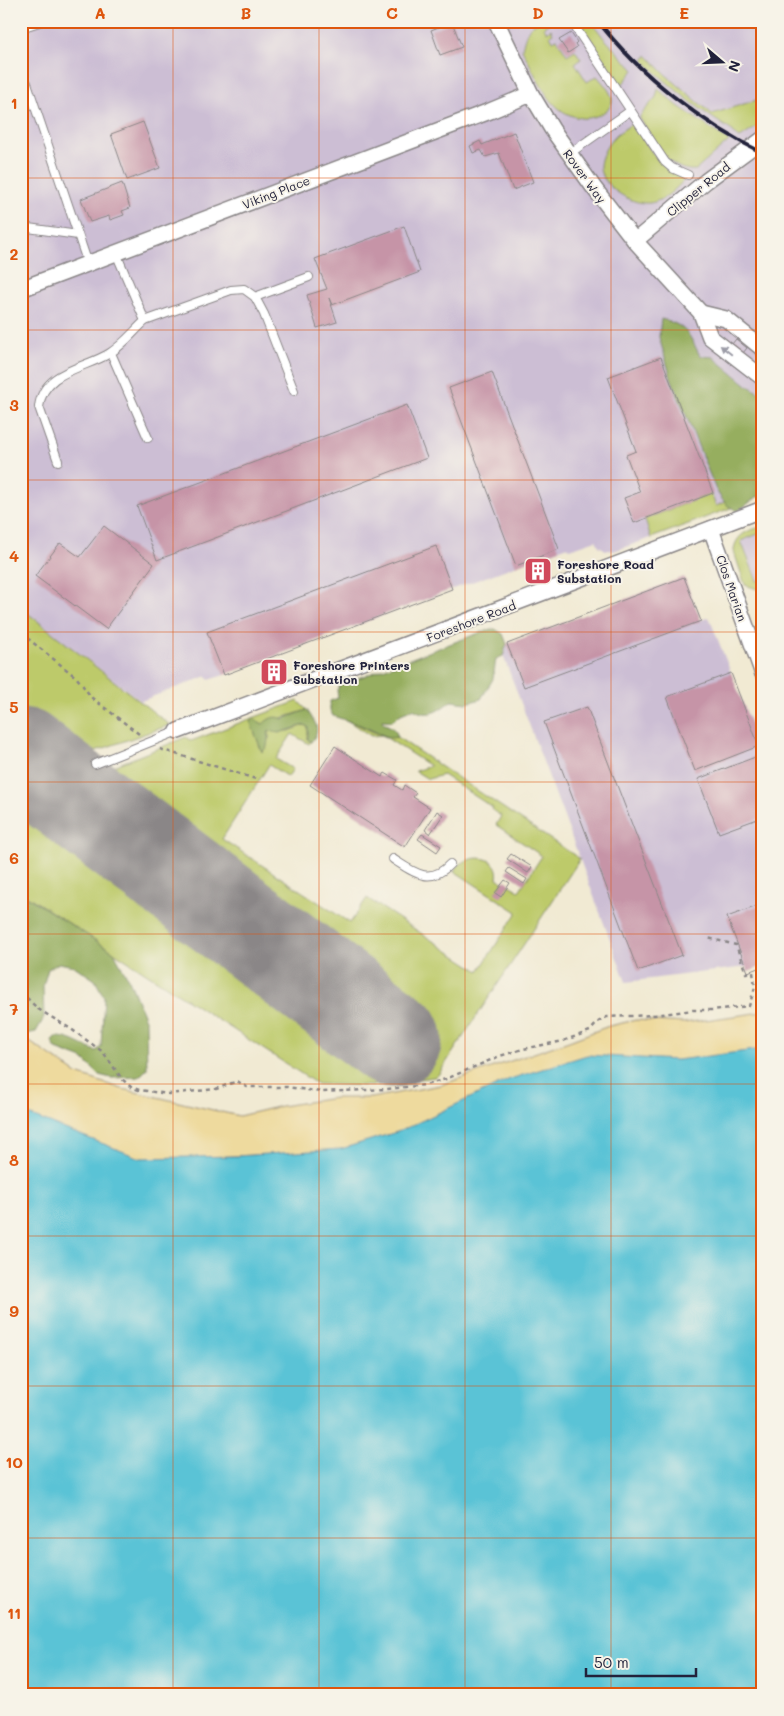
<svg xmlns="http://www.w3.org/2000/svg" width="784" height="1716" font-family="Mali,sans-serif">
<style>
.industrial{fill:#ccbed4}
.green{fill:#bdca6b;stroke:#707653}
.forest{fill:#96ae5f;stroke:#5c684d}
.sand{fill:#eeda9e;stroke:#887e6c}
.water{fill:#5ac3d6;stroke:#3e7288}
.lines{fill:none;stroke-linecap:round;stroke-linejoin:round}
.runway{stroke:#8a8687;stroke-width:99}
.building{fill:#c694a7}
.lane-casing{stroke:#8a8687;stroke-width:10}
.street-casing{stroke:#8a8687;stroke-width:18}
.path{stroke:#8a8687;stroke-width:2.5;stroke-dasharray:4 4;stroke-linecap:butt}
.lane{stroke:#fff;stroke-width:8}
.street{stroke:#fff;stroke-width:15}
.rail{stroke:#22223b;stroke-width:4}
.oneway{fill:#9c9ca7}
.grid{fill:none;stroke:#de560e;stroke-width:1;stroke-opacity:0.55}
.labels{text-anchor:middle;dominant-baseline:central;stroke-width:4;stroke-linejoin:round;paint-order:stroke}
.street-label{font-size:12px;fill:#22223b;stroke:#f7f3e8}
.poi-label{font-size:12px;font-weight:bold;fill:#22223b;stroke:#f7f3e8;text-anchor:start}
.neatline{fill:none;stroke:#de560e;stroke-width:2}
.grid-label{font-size:16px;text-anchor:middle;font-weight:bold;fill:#de560e}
</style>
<rect width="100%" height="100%" fill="#f7f3e8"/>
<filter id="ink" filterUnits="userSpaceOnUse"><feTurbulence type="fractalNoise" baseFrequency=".02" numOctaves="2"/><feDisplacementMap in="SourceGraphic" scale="10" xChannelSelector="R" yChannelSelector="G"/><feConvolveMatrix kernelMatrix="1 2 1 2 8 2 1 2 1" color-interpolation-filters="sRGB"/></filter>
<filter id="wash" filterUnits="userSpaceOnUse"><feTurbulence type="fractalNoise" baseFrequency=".0096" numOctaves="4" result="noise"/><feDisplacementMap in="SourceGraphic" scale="20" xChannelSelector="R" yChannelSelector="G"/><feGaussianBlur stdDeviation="1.12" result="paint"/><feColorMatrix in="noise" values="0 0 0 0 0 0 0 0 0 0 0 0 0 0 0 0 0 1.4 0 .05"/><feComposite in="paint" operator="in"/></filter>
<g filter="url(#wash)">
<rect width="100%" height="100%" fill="#f1ead3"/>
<!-- industrial -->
<g class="industrial">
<path d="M21,21H763V412L729,500L716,506L711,494L645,519L651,538L614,551L606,550L599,546L596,540L570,549L568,546L224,675L209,680L207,676L141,701L21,608Z"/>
<path d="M763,532V580L758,582L741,541Z"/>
<path d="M684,577L701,620L709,617L763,754V966L748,972L746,967L626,982L500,647Z"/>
</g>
<!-- green -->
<g class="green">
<path d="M540,21H552L544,27L547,32L551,29L553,33L550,35L553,41L557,39L567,55L575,50L581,59L575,63L587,82L597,76C602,82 611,91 612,99C613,110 596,118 587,118C578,119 568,115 561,110C544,98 532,68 522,49C525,36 527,26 540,21Z"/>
<path d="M578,21H591L603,37L634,70L620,87Z"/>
<path d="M647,55L665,74L712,114L763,98V123L740,138L733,134L734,132C701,111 671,88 644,61Z"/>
<path d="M658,89L678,106L729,141L696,170C667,173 654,139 640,119V116L656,97Z"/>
<path d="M633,123C650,149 656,164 685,179C676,189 664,201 650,203C638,204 627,199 617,192C612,189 605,181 602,175C595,163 608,142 617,134C622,130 628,127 633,123Z"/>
<path d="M711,494L716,506L725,502L731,508L651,538L645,519Z"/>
<path d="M763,527V532L741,541L757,581L763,580V588L757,589L745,585L734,552C734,536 748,529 763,527Z"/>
<path d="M21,608L170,725L90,753L109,768L186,737L191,741L298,701L307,710L263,724L254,720L269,739V731H289L305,725L308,727V740L311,742L309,744L292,734L276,759L293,769L288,777L269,765L222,839L350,923L367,898L479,971L517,912L454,871C467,851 502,855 497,878L503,882L496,893L509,885L519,891L542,856L496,825L501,816L492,810L493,808L443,775L428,779L415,771L430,766L382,735L371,736L345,719C360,725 383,739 397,737L580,859L438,1075L434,1077L372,1086L317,1084L21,892Z"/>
</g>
<!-- forest -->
<g class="forest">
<path d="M661,319C686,325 689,334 700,356L713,357L747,385L763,395V496L757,497L738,511L728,506L721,498L716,490L709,473L671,378L659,337Z"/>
<path d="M495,629L503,634L507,644L503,656L496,659L493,679L481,699L467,703L451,701C437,712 429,718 413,709L401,714L392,721L382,720L383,723C390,726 396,729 398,737L390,738L360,725L333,716L330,710V701L338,698L337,690L340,685L487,630Z"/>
<path d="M307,710C315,723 322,728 311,742L308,740V727L305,725L279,733L269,731L267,747L262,752L250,721L254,719L263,724C269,718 275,715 283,719Z"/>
<path d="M21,893L114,952L130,982L146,1022L147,1069L139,1077L111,1078L99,1075L83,1059L56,1049L52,1041L55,1037C70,1036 82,1046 96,1051L101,1047L104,997L95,980L74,966L59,963L48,969L43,986L44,1018L36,1032L21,1035Z"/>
</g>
<!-- sand -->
<path class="sand" d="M763,1012V1096L615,1138L21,1166V1036L77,1074L122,1089L239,1116L281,1106L335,1098H371L441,1085L569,1041L609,1026L636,1020L684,1023Z"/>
<!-- water -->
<path class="water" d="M763,1049V1695H21V1112L140,1158L237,1156L341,1149L400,1131L510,1079L587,1055L677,1060Z"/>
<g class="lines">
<!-- runway -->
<path class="runway" d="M21,757L393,1038"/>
</g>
<g id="blocks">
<!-- building -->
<g class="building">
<path d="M452,22L462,47L440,55L431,30Z"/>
<path d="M571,33L577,42L575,44L577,47L568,53L559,40Z"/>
<path d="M143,122L160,168L127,180L111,134Z"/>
<path d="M514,132L533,182L513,190L499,153L485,157L481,150L473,153L470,146L480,141L482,145Z"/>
<path d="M122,183L130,208L122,211L124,215L110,220L109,216L90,222L81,199Z"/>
<path d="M404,226L420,272L332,305L329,298L337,322L317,328L307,295L327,289L315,259Z"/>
<path d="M736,339L747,348L743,353L732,344Z"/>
<path d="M661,357L713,493L634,523L624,498L640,492L626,455L636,451L608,377Z"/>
<path d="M492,372L559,549L516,566L449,388Z"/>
<path d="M407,405L427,458L157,560L137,506Z"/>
<path d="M104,526L154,564L106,629L35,576L60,543L80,557Z"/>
<path d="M436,546L452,589L224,675L207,632Z"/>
<path d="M684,577L701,621L524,687L507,644Z"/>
<path d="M731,673L759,746L695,771L667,697Z"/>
<path d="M587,707L682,955L638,971L544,722Z"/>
<path d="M335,746L382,777L385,773L397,780L394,785L402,790L404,785L416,793L413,797L430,808L405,847L310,785Z"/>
<path d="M763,754V817L719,833L698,779Z"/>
<path d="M437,811L443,815L430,834L425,830Z"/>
<path d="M422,834L441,846L437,852L418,839Z"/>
<path d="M511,854L532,867L528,873L507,859Z"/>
<path d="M509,868L527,879L524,884L506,872Z"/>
<path d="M505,880L510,883L501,897L495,893Z"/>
<path d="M763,904V966L748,972L727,917Z"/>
</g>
</g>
</g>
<g filter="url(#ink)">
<use href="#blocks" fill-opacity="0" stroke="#8a8687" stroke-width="1"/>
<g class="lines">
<defs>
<g id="lane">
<path d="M571,21L665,162L672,168L688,175"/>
<path d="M21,28L42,21"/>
<path d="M21,85L27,83L88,264"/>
<path d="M569,154L630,111"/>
<path d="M21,227L78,235"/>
<path d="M116,253L145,321L231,290L244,289L255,297L264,314L294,391"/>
<path d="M255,297L309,277"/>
<path d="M111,353L148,438"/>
<path d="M58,461L39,407C43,370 85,369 110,353C123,345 134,331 145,321"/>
<path d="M95,764L178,731"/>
<path d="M393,859C413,872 430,886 450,864"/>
</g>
<g id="street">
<path d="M496,21L531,94L552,129L594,188L635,241L701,313L710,337L763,378"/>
<path d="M635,241L706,181L763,139"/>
<path d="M21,289L490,111L531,94"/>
<path d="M701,313L726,319L763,349"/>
<path d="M711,529L763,674"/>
<path d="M178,731L763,509"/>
</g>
</defs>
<!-- lane casing -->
<use href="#lane" class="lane-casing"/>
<!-- street casing -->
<use href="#street" class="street-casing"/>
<!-- path -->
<g class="path">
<path d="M21,633L77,678L92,698L139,734"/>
<path d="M160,749L259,780"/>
<path d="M21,992L38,1009L71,1029L103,1052L122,1079L131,1087L139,1090L169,1094L216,1089L237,1081L247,1087H287L321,1092L387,1089L425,1085L446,1079L500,1056L523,1049L563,1041L590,1031L598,1022L607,1017L655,1015L693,1010H712L749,1006L755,987L753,972L746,973L736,945L708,938"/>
</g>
<!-- lane -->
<use href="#lane" class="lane"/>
<!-- street -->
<use href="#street" class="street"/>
<!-- rail -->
<path class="rail" d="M598,21C639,74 702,124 763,153"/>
</g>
<!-- one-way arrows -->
<defs><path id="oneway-solid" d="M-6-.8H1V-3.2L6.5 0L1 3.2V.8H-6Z" transform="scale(1.25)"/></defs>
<use class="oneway" href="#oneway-solid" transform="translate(726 350) rotate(-141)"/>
</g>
<!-- grid -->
<path class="grid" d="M173,21V1695M319,21V1695M465,21V1695M611,21V1695M21,178H763M21,330H763M21,480H763M21,632H763M21,782H763M21,934H763M21,1084H763M21,1236H763M21,1386H763M21,1538H763"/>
<!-- icons -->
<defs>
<symbol id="building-square" viewBox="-11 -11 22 22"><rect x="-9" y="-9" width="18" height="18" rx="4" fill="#d1495b" stroke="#f7f3e8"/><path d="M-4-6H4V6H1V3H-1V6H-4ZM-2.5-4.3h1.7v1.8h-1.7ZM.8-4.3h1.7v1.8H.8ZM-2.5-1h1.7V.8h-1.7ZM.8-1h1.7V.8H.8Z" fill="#fff"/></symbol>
</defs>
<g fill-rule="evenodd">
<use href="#building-square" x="522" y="555" width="32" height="32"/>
<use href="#building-square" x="258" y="656" width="32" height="32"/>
</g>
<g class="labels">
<!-- street labels -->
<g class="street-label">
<text transform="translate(585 176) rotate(54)">Rover Way</text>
<text transform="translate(698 189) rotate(-39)">Clipper Road</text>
<text transform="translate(276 192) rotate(-21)">Viking Place</text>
<text transform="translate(732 588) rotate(71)">Clos Marian</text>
<text transform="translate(471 621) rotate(-21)">Foreshore Road</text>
</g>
<!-- poi labels -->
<g class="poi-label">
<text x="557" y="564">Foreshore Road<tspan x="557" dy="14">Substation</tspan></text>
<text x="293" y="665">Foreshore Printers<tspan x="293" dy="14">Substation</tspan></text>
</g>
</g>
<!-- margin -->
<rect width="784" height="1716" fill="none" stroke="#f7f3e8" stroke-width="55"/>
<!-- north arrow -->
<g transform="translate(722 62) rotate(109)" stroke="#f7f3e8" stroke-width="4" paint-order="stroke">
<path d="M0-4L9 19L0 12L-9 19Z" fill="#22223b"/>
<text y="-8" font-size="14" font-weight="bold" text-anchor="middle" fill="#22223b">N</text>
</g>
<!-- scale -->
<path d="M586 1668v8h110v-8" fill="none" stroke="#22223b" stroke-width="2.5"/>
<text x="594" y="1668" font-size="15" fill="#22223b" stroke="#f7f3e8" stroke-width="4" paint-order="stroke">50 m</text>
<rect x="28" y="28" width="728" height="1660" class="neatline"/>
<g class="grid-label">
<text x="100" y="19">A</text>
<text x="246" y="19">B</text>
<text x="392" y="19">C</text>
<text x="538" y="19">D</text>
<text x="684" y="19">E</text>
<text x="14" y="109">1</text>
<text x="14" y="260">2</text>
<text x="14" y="411">3</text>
<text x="14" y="562">4</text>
<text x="14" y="713">5</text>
<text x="14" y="864">6</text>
<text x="14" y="1015">7</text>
<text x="14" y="1166">8</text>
<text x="14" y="1317">9</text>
<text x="14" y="1468">10</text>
<text x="14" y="1619">11</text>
</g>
</svg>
